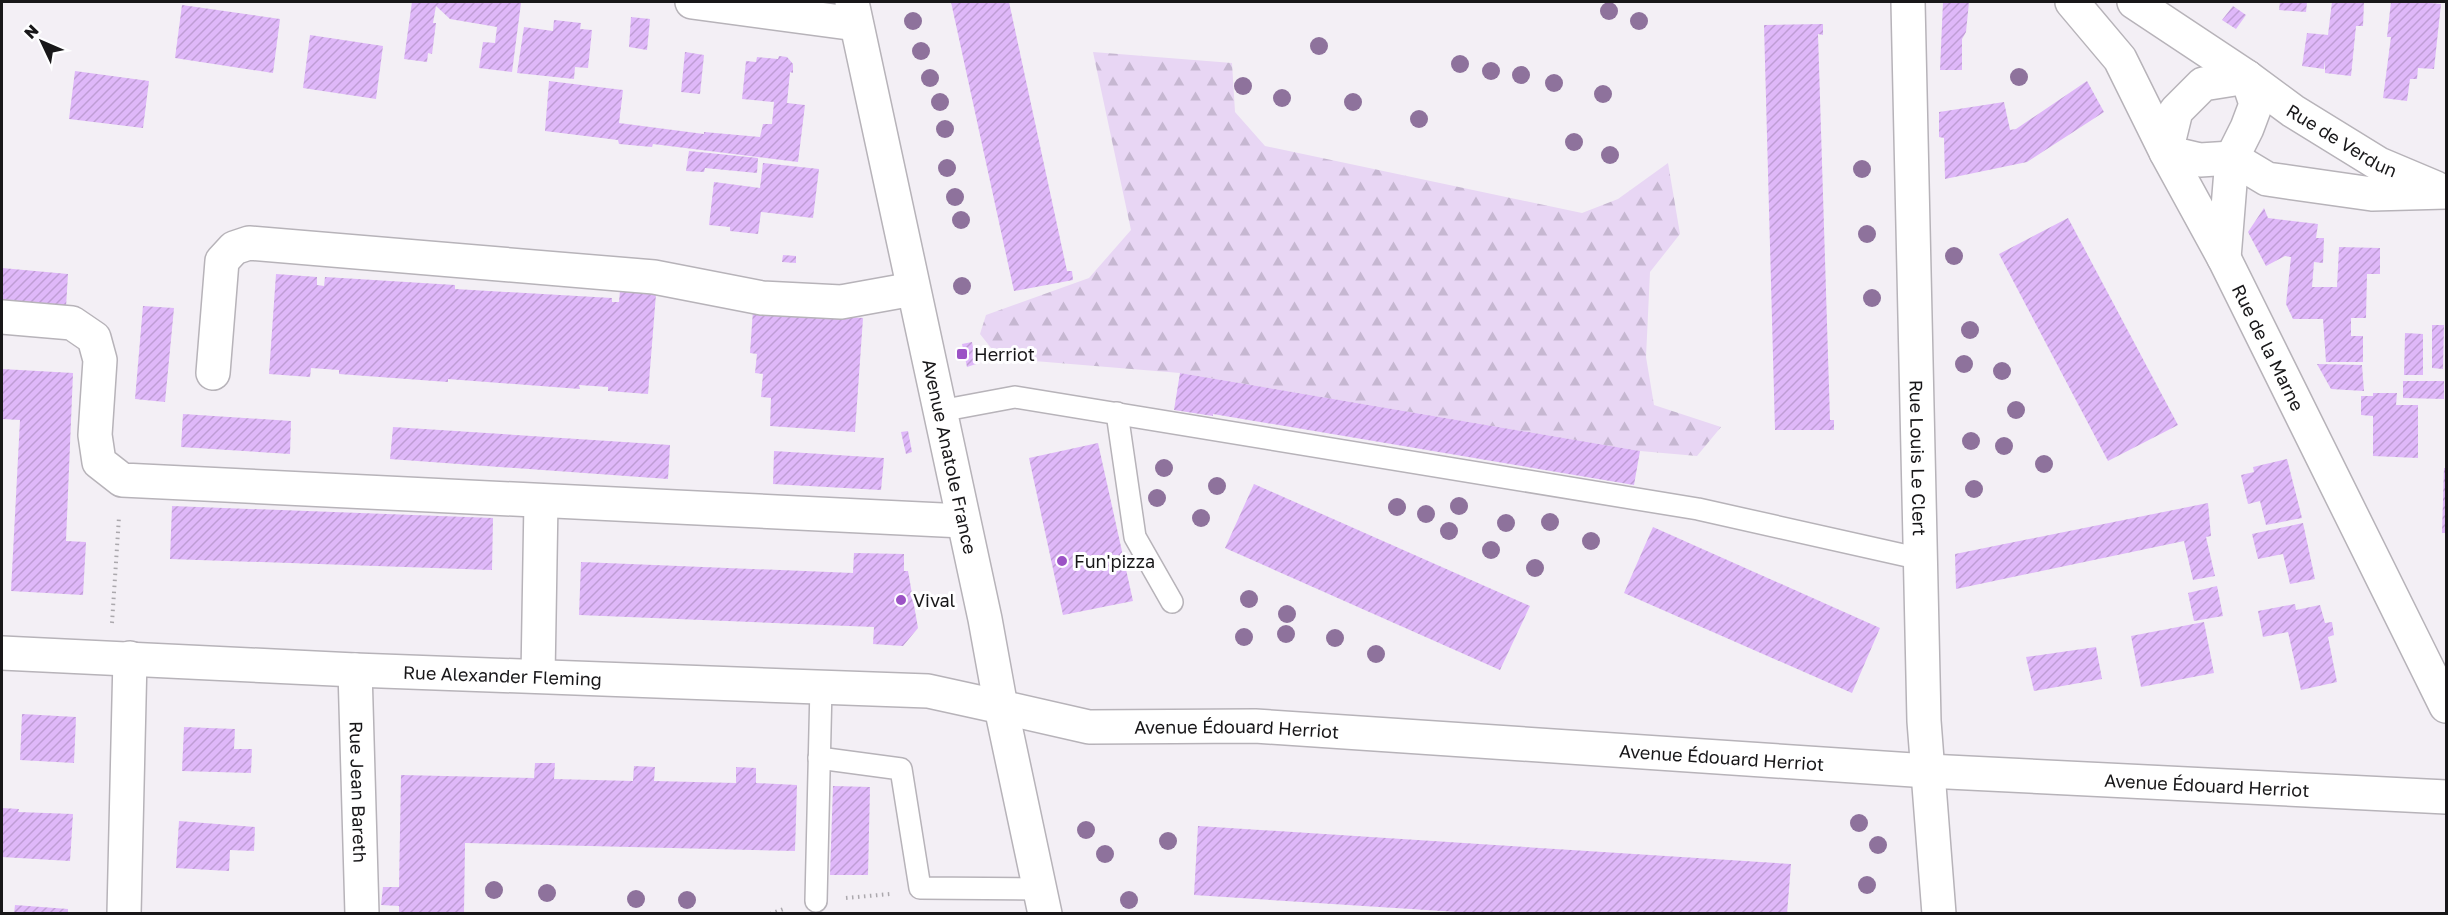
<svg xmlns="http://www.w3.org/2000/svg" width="2448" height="915" font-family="'Golos Text',sans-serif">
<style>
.forest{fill:url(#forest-firs)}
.building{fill:url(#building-hatch)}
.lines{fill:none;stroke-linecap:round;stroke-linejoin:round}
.service-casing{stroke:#b7b3b9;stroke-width:24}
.minor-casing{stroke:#b7b3b9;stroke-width:36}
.tertiary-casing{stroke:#b7b3b9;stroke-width:36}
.primary-casing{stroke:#b7b3b9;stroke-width:36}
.path{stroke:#aba8ad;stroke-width:4;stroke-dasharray:1.5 4.5;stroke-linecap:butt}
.service{stroke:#fff;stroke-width:21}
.minor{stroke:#fff;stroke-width:33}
.tertiary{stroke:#fff;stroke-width:33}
.primary{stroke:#fff;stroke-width:33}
.tree{fill:#8e729c}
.poi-dot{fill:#9b52c5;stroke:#fefeff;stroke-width:2}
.labels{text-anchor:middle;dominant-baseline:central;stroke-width:6;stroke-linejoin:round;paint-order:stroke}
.street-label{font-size:18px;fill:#181719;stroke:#fefeff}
.poi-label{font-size:18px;fill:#181719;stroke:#fefeff;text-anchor:start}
</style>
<defs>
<pattern id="forest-firs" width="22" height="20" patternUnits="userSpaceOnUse" patternTransform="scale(1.5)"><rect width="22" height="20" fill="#e8d6f4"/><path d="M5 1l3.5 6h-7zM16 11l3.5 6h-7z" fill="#c6b7d1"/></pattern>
<pattern id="building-hatch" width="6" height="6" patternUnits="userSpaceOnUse" patternTransform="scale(1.5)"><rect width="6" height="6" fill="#dfb8f9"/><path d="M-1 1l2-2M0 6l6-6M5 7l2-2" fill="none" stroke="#bf9dd5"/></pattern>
</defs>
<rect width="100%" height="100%" fill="#f3eff5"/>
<!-- forest -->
<path class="forest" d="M1093,52L1232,63L1235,112L1265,146L1582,213L1618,199L1668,163L1680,234L1650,272L1646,357L1654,405L1721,427L1697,456L1640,451L1180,373L999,358L980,334L986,315L1089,278L1131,230Z"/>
<!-- building -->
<g class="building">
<path d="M412,2L521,3L512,72L479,68L483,42L495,43L497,27L450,19L436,6L433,23H436L432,54L428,53L427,62L404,59Z"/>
<path d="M951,2H1009L1067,271H1072L1073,280L1014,291Z"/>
<path d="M1943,2H1969L1966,32L1962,39V70H1940Z"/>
<path d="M2280,2H2307L2306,12L2279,10Z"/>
<path d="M2332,2H2364L2363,26H2356L2351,76L2325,73V60L2324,69L2302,66L2307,33L2328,35Z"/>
<path d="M2391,2H2421L2441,4L2434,69L2418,68L2417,79H2410L2407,101L2383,98L2391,37H2387Z"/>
<path d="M182,5L280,19L273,73L175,58Z"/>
<path d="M2233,6L2246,15L2236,29L2222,20Z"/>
<path d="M631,17L650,19L647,50L629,47Z"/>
<path d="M554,20L581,23L580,29L592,30L588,68L575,67L574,79L517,73L524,27L553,31Z"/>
<path d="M1823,24V35L1818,34L1830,420H1834V430H1775L1764,25Z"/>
<path d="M310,35L383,46L376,99L303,88Z"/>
<path d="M685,52L704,55L700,94L681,92Z"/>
<path d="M779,56L787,57L793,64V73L790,72L787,103L805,105L798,162L653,144L652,147L619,144L618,140L545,131L549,81L623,90L619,123L704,134V132L760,137L763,124H772L774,102L742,99L746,61L756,62L757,57L778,59Z"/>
<path d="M75,71L149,81L143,128L69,119Z"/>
<path d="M2087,81L2104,112L2027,162L1945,179L1944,138L1939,137V112L2004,102L2010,130L2016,129Z"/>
<path d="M689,151L758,158L757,173L705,168L704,172L686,171Z"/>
<path d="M763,163L819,169L813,218L761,212L758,234L730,231V227L709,225L714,182L760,188Z"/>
<path d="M2264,208L2268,218L2318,224L2316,238H2324L2323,263L2314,262L2312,287H2337L2339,247L2380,248V274H2367L2366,318H2351V336H2363V362H2326L2323,319H2293L2286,304L2291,257L2285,256L2266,266L2248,232Z"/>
<path d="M2068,218L2178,425L2108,461L1999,254Z"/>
<path d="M783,255L796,256V263L782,262Z"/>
<path d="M2,268L68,274L66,307L2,300Z"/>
<path d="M276,274L317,277V285L324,286L325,277L455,285V289L612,298V302H619L620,291L656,294L648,394L608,391V387L579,385L580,389L448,379V382L339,374V370L311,368L310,377L269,374Z"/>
<path d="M143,306L174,308L165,402L135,399Z"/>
<path d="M753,310L863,318L855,432L770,426L771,398L761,397L763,374L755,373L757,354L750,353Z"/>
<path d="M2432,325H2444L2443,369L2432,368Z"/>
<path d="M2405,333L2423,334V375H2404Z"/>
<path d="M972,342L976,364L967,367L962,344Z"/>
<path d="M2317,364L2362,365L2364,391L2331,389Z"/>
<path d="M2,369L73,373L66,541L86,542L83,595L11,591L20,420L2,419Z"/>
<path d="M1180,373L1640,451L1634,485L1213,414V416L1174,410Z"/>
<path d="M2403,381H2444V399L2403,398Z"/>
<path d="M2373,393H2397L2396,405H2418V458L2373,456V416L2361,415V396H2373Z"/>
<path d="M183,414L291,421L290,454L181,447Z"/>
<path d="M393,427L670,445L668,479L390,459Z"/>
<path d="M908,431L912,452L906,454L901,432Z"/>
<path d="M1098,443L1133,601L1063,615L1029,458Z"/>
<path d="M774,451L884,458L881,490L773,484Z"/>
<path d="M2287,459L2302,518L2266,525L2260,501L2248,504L2241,475L2254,472L2253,467Z"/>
<path d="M2444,468H2446V533H2442Z"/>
<path d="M1254,484L1530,606L1500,670L1225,548Z"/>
<path d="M2208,503L2211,536L2206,537L2215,576L2193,580L2184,541L1956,589L1955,554Z"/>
<path d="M172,506L493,518L492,570L170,559Z"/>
<path d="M2303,523L2315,579L2290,584L2283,554L2258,559L2252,534Z"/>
<path d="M1653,527L1880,628L1852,693L1624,593Z"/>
<path d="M854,553L904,554V571H908L918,628L903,646L873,644L874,627L579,615L581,562L853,573Z"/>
<path d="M2217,586L2223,616L2194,621L2188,593Z"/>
<path d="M2295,604L2296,610L2320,605L2325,623L2332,622L2334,635L2328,637L2337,682L2301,690L2288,632L2263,637L2258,611Z"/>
<path d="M2204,622L2214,673L2141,687L2131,636Z"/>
<path d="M2096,647L2102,679L2034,691L2026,657Z"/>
<path d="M22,714L76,717L74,763L20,760Z"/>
<path d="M184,727L235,729L234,749H252L251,773L182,771Z"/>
<path d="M535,763H555L554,779L633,781L634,766L655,767L654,781L736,783V767L756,768V783L797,785L795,851L465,843L464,914H399V906L381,905L383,887H399L401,775L534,778Z"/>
<path d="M833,786L870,787L868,875H830Z"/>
<path d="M2,808L19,809L18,812L73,814L70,861L2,857Z"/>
<path d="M179,821L255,827L254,851L230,850L229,871L176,868Z"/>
<path d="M1198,826L1791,864L1787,914H1489L1194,895Z"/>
<path d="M15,905L68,909V914H14Z"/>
</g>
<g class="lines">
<defs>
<g id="service">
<path d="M940,411L1015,397L1698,509L1921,559"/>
<path d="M1117,413L1135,537L1172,602"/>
<path d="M819,758L901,769L920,888L1040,889"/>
<path d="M816,901L821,687"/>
</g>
<g id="minor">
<path d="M692,2L856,24"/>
<path id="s1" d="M1908,2L1924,721L1939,914"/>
<path id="s2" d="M2134,2L2247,77L2293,111L2379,164L2436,188"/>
<path d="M2247,77L2203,84L2176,111L2166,152L2200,160L2232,158L2267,179L2372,194L2446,192"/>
<path d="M2224,258L2232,158L2247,128L2256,104L2247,77"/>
<path d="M2,317L72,323L94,338L100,360L95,435L99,462L122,480L963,521"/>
<path d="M213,373L222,261L234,248L249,243L654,277L762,298L841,302L913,289"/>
<path id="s3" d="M2,653L355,670L928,691L1001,707"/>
<path id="s4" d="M355,670L362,914"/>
<path d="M538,676L541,501"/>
<path d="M124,914L130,658"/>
</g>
<g id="tertiary">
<path id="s5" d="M2072,2L2120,59L2166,152L2224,258L2446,706"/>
<path id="s6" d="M1001,707L1089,727L1255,726L1928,771L2446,797"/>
</g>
<g id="primary">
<path id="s7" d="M852,2L985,619L1001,707L1045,914"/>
</g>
</defs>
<!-- service casing -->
<use href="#service" class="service-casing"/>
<!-- minor casing -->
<use href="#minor" class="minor-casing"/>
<!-- tertiary casing -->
<use href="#tertiary" class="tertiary-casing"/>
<!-- primary casing -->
<use href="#primary" class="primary-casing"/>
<!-- path -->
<g class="path">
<path d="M112,623L119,517"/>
<path d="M846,898L890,894"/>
<path d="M770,914L786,908"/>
</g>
<!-- service -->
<use href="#service" class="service"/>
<!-- minor -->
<use href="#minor" class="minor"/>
<!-- tertiary -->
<use href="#tertiary" class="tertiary"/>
<!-- primary -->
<use href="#primary" class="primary"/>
</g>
<!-- trees -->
<g class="tree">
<circle cx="1609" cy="11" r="9"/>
<circle cx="913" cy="21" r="9"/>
<circle cx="1639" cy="21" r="9"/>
<circle cx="1319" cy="46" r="9"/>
<circle cx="921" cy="51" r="9"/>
<circle cx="1460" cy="64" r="9"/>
<circle cx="1491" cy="71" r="9"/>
<circle cx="1521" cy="75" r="9"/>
<circle cx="2019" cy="77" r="9"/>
<circle cx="930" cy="78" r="9"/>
<circle cx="1554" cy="83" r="9"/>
<circle cx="1243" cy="86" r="9"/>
<circle cx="1603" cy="94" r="9"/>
<circle cx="1282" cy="98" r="9"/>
<circle cx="940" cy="102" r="9"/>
<circle cx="1353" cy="102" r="9"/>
<circle cx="1419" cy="119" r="9"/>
<circle cx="945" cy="129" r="9"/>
<circle cx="1574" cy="142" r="9"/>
<circle cx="1610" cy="155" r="9"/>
<circle cx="947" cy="168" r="9"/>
<circle cx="1862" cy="169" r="9"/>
<circle cx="955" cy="197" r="9"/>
<circle cx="961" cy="220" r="9"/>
<circle cx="1867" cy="234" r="9"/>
<circle cx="1954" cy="256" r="9"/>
<circle cx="962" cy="286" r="9"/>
<circle cx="1872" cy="298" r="9"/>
<circle cx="1970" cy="330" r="9"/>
<circle cx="1964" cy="364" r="9"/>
<circle cx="2002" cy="371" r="9"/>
<circle cx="2016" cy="410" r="9"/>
<circle cx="1971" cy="441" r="9"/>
<circle cx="2004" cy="446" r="9"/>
<circle cx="2044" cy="464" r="9"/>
<circle cx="1164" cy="468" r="9"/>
<circle cx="1217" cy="486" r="9"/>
<circle cx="1974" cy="489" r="9"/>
<circle cx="1157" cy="498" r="9"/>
<circle cx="1459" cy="506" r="9"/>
<circle cx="1397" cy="507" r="9"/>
<circle cx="1426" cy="514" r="9"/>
<circle cx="1201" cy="518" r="9"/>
<circle cx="1550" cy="522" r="9"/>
<circle cx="1506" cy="523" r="9"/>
<circle cx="1449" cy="531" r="9"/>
<circle cx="1591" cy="541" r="9"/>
<circle cx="1491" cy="550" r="9"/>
<circle cx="1535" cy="568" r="9"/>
<circle cx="1249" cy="599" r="9"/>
<circle cx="1287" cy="614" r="9"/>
<circle cx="1286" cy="634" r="9"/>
<circle cx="1244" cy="637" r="9"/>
<circle cx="1335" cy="638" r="9"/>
<circle cx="1376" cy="654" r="9"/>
<circle cx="1859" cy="823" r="9"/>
<circle cx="1086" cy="830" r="9"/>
<circle cx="1168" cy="841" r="9"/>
<circle cx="1878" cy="845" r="9"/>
<circle cx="1105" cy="854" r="9"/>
<circle cx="1867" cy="885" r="9"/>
<circle cx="494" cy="890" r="9"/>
<circle cx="547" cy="893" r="9"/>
<circle cx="636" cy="899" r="9"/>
<circle cx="687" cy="900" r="9"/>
<circle cx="1129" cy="900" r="9"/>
</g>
<!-- markers -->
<g class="poi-dot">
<rect x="956" y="348" width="12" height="12" rx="3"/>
<circle cx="1062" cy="561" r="6"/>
<circle cx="901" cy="600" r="6"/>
</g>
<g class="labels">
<!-- street labels -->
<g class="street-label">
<text stroke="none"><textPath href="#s2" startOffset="250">Rue de Verdun</textPath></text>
<text stroke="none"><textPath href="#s5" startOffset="399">Rue de la Marne</textPath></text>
<text stroke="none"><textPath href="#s7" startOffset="465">Avenue Anatole France</textPath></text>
<text stroke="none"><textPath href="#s1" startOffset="456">Rue Louis Le Clert</textPath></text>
<text stroke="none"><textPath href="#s3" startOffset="501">Rue Alexander Fleming</textPath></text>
<text stroke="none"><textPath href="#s6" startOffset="238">Avenue Édouard Herriot</textPath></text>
<text stroke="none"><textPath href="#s6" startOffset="724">Avenue Édouard Herriot</textPath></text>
<text stroke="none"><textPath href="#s6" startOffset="1210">Avenue Édouard Herriot</textPath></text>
<text stroke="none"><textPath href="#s4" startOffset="122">Rue Jean Bareth</textPath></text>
</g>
<!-- poi labels -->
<g class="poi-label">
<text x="974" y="354">Herriot</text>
<text x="1074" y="561">Fun'pizza</text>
<text x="913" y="600">Vival</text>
</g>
</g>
<!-- border -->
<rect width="2448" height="915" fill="none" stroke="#181719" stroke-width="6"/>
<!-- north arrow -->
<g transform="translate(42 42) rotate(314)" stroke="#fefeff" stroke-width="4.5" paint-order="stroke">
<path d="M0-4.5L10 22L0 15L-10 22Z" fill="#181719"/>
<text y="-9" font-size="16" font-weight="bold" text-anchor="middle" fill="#181719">N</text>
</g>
</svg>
